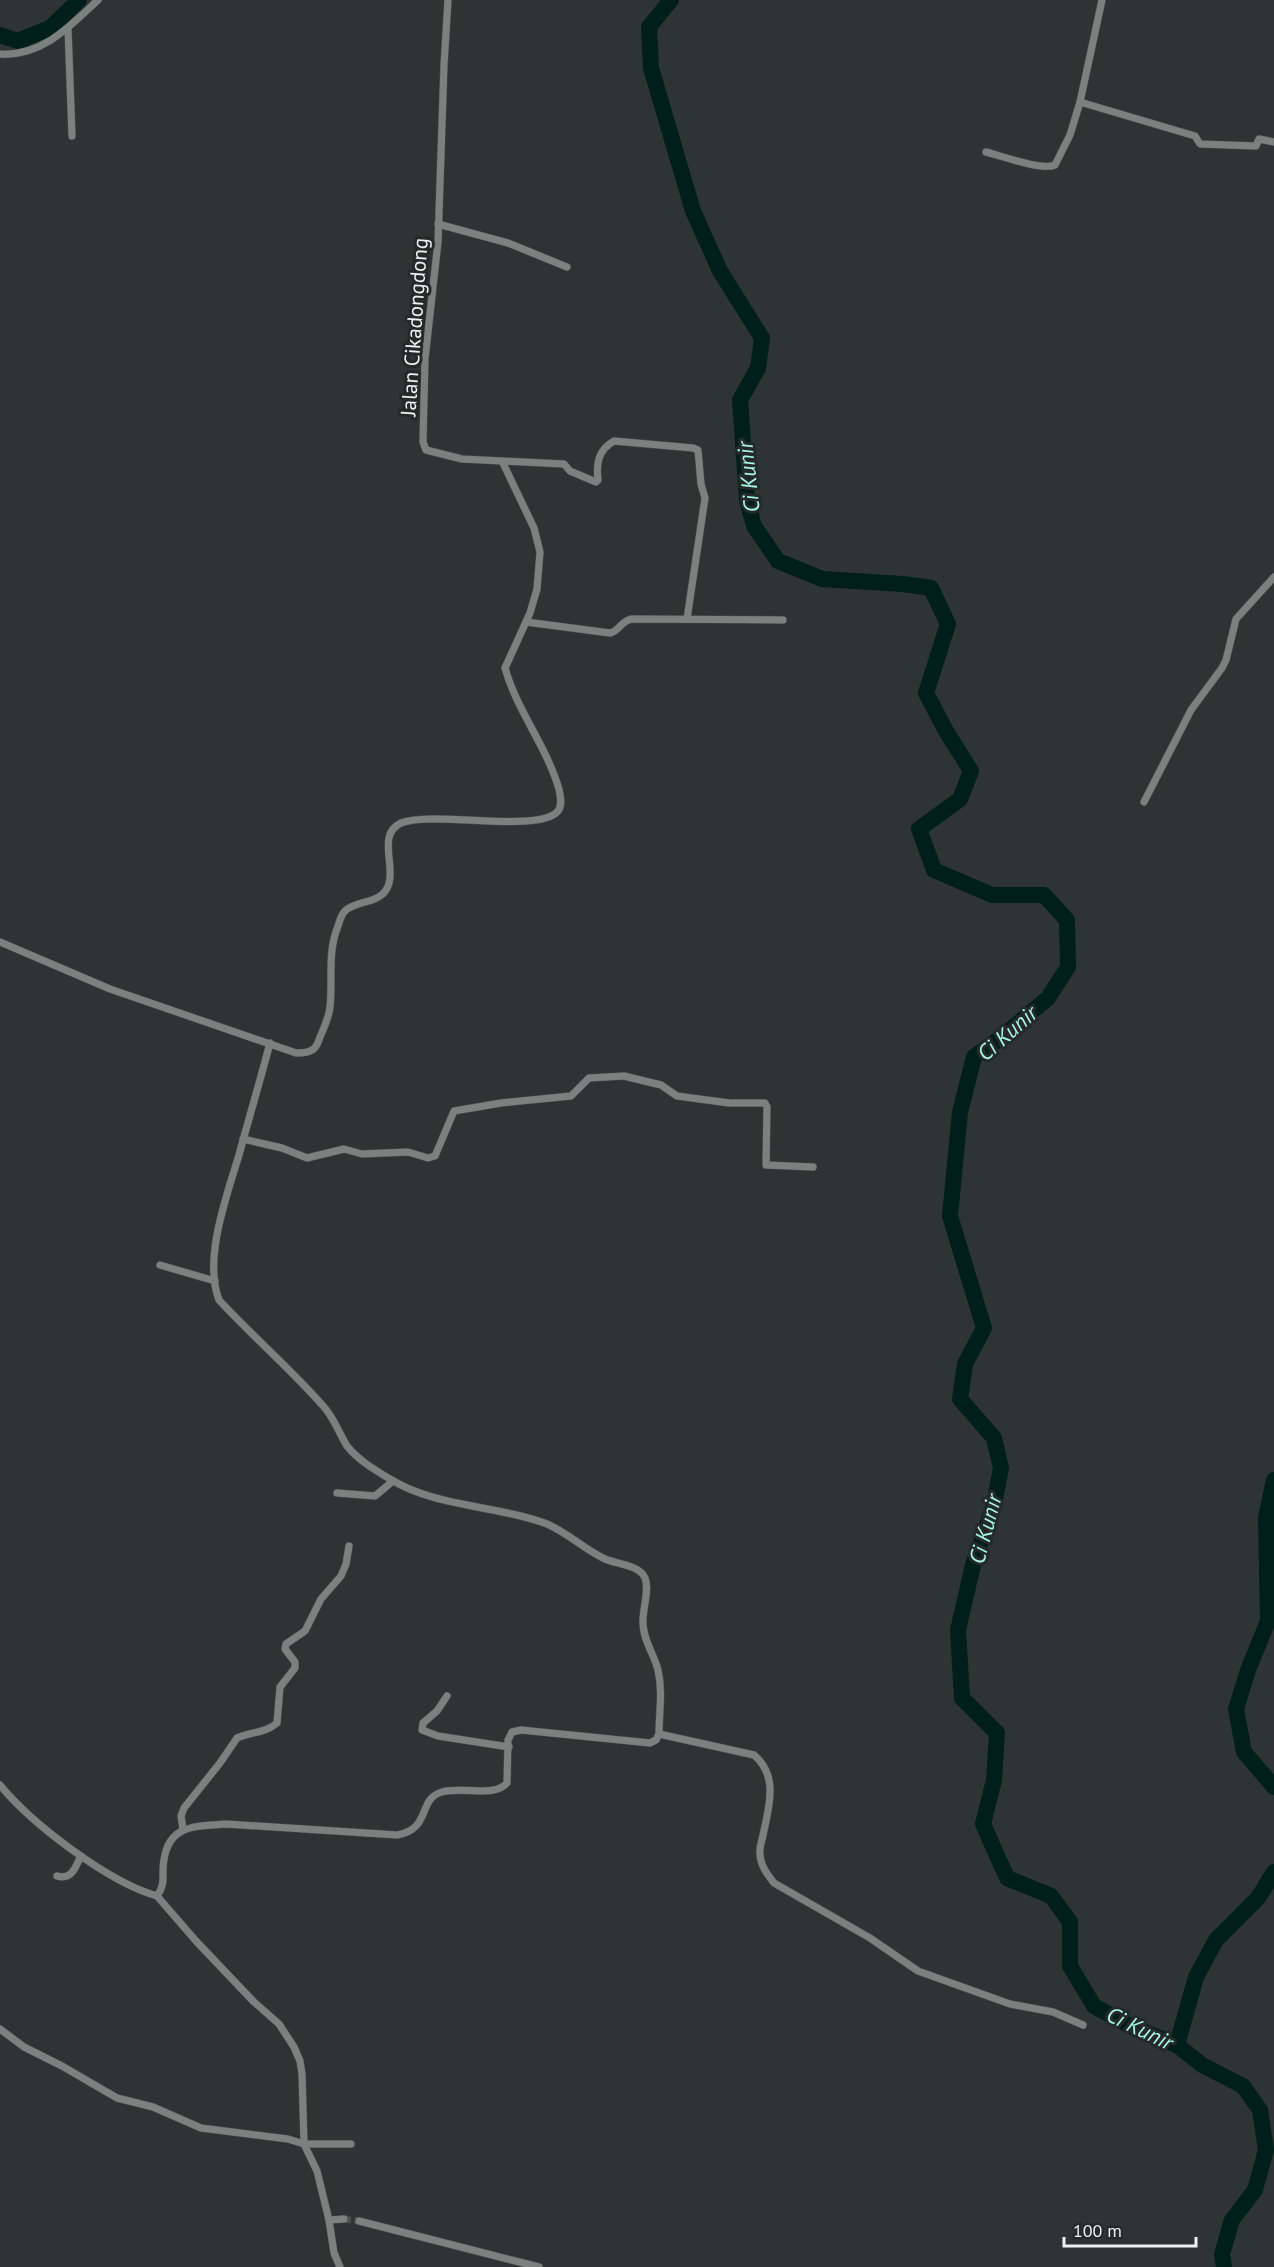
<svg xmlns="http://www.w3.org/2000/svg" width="1274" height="2267" font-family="'PT Sans',sans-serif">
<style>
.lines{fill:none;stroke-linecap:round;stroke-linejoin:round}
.river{stroke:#001e1a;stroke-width:16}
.street-tunnel{stroke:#4b5050;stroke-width:7;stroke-dasharray:7 3.5;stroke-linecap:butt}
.street-casing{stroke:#4b4f4e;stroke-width:8}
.street{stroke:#7a817f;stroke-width:7}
.labels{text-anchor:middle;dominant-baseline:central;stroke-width:6;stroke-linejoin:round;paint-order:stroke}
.street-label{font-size:21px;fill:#eef1f1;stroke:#252a29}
.water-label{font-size:22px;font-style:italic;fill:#a7f6e8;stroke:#252a29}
</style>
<rect width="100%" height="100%" fill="#2e3433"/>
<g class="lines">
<!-- river -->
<g class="river">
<path d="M671,0L649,27L651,68L693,211L720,271L762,338L758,368L740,400L747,500L754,526L778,561L822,579L903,584L931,588L948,624L926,693L946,731L971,771L960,799L919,829L934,870L992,895H1044L1067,920L1068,967L1048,998L1003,1036L974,1057L960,1112L950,1216L984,1328L965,1364L960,1399L994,1438L1001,1468L994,1505L973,1565L958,1630L962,1698L997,1733L994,1780L983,1824L1007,1878L1051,1896L1070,1922V1966L1094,2006L1130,2026L1177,2045L1202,2065L1243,2086L1260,2110L1266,2150L1255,2190L1232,2220L1222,2254L1224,2267"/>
<path d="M0,35L18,41L50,28L79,0"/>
<path d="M1274,1480L1266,1518L1268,1621L1248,1670L1236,1709L1244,1752L1274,1787"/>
<path d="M1177,2045L1196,1977L1216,1940L1258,1898L1274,1872"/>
</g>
<!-- street-tunnel -->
<path class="street-tunnel" d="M344,2219L359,2221"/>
<defs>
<g id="street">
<path d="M68,28L72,136"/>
<path d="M0,54C42,57 70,26 98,0"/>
<path d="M1080,102L1195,136L1200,144L1256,146L1259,139L1274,142"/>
<path d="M986,152C1002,156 1042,171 1055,165L1070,135L1080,102L1102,0"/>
<path d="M438,224L508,243L567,267"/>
<path d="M502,461L564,464L570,471L596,482L598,480C596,464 598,450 614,441L693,448L698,450L701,484L705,498L687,619"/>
<path d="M526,622L610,633C620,631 620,621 632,619L783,620"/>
<path d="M1144,802L1191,710L1222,668L1226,660L1236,619L1274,577"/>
<path d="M0,942L110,989L296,1053C301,1053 306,1053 310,1051C316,1049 318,1043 320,1037C324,1028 329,1017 330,1007C333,979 327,953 338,926C340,920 341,914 346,910C357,901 378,903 386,890C399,871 375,835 401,823C433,810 539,834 558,811C563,805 560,795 559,789C546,745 517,711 505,668L530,613L537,589L540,552L534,528L502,461L462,459L426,450L423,442L425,359L438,242L444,65L448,0"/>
<path d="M243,1139L282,1148L307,1158L344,1149L362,1154L408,1152L428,1158L435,1156L454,1111L501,1103L571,1096L589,1078L624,1076L661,1085L677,1096L729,1103H765L767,1107L766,1165L813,1167"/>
<path d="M160,1265L215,1281"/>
<path d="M337,1493L375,1496L393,1481"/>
<path d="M447,1696L437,1711L423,1723L422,1730L438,1736L509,1747"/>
<path d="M659,1734L754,1755C779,1776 769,1807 763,1835C762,1841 759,1847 760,1853C760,1865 767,1874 774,1883L870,1938L918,1971L1010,2004L1053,2012L1083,2025"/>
<path d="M0,1785C32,1824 108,1882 157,1896"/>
<path d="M183,1829L181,1816L184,1808L220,1763L237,1738C250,1732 266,1733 277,1723L280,1687L295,1668V1662L285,1649L286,1644L305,1631L321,1599L341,1576L346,1564L349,1546"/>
<path d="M57,1876C72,1880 75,1868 81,1856"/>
<path d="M157,1896C164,1886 163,1881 163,1869C165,1826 190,1826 226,1824L397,1835C432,1829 417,1799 442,1792C461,1786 494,1798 507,1783L508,1740L512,1732L521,1730L650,1743L656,1740L659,1734C659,1712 663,1692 658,1670C654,1654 643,1640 643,1623C642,1611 650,1589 645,1578C640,1565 616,1564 605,1559C584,1549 568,1533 547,1524C498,1505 437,1508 390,1479C375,1470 358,1460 347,1446C339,1433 334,1418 324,1407C291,1369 253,1337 219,1300C203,1259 227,1195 239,1155C249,1118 260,1081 270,1043"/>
<path d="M157,1896L196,1941L253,2001L279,2024L294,2047L300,2061L302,2074L304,2144L317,2171L329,2220L334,2253L340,2267"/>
<path d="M0,2029L24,2047L62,2066L117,2098L153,2107L201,2128L288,2139L304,2144H351"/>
<path d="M329,2220L344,2219"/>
<path d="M359,2221L539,2267"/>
</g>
</defs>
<!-- street casing -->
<use href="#street" class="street-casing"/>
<!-- street -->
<use href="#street" class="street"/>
</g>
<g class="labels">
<!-- street labels -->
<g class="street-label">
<text transform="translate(414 327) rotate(-86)">Jalan Cikadongdong</text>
</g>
<!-- water labels -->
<g class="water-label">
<text transform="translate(748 477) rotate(-96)">Ci Kunir</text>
<text transform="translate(1007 1033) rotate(-41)">Ci Kunir</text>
<text transform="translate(985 1529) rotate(-75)">Ci Kunir</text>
<text transform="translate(1140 2028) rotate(26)">Ci Kunir</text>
</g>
</g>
<!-- scale -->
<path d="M1064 2237v9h132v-9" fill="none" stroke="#eef1f1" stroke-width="3"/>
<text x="1073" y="2237" font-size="18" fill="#eef1f1" stroke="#252a29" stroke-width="4.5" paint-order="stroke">100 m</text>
</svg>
